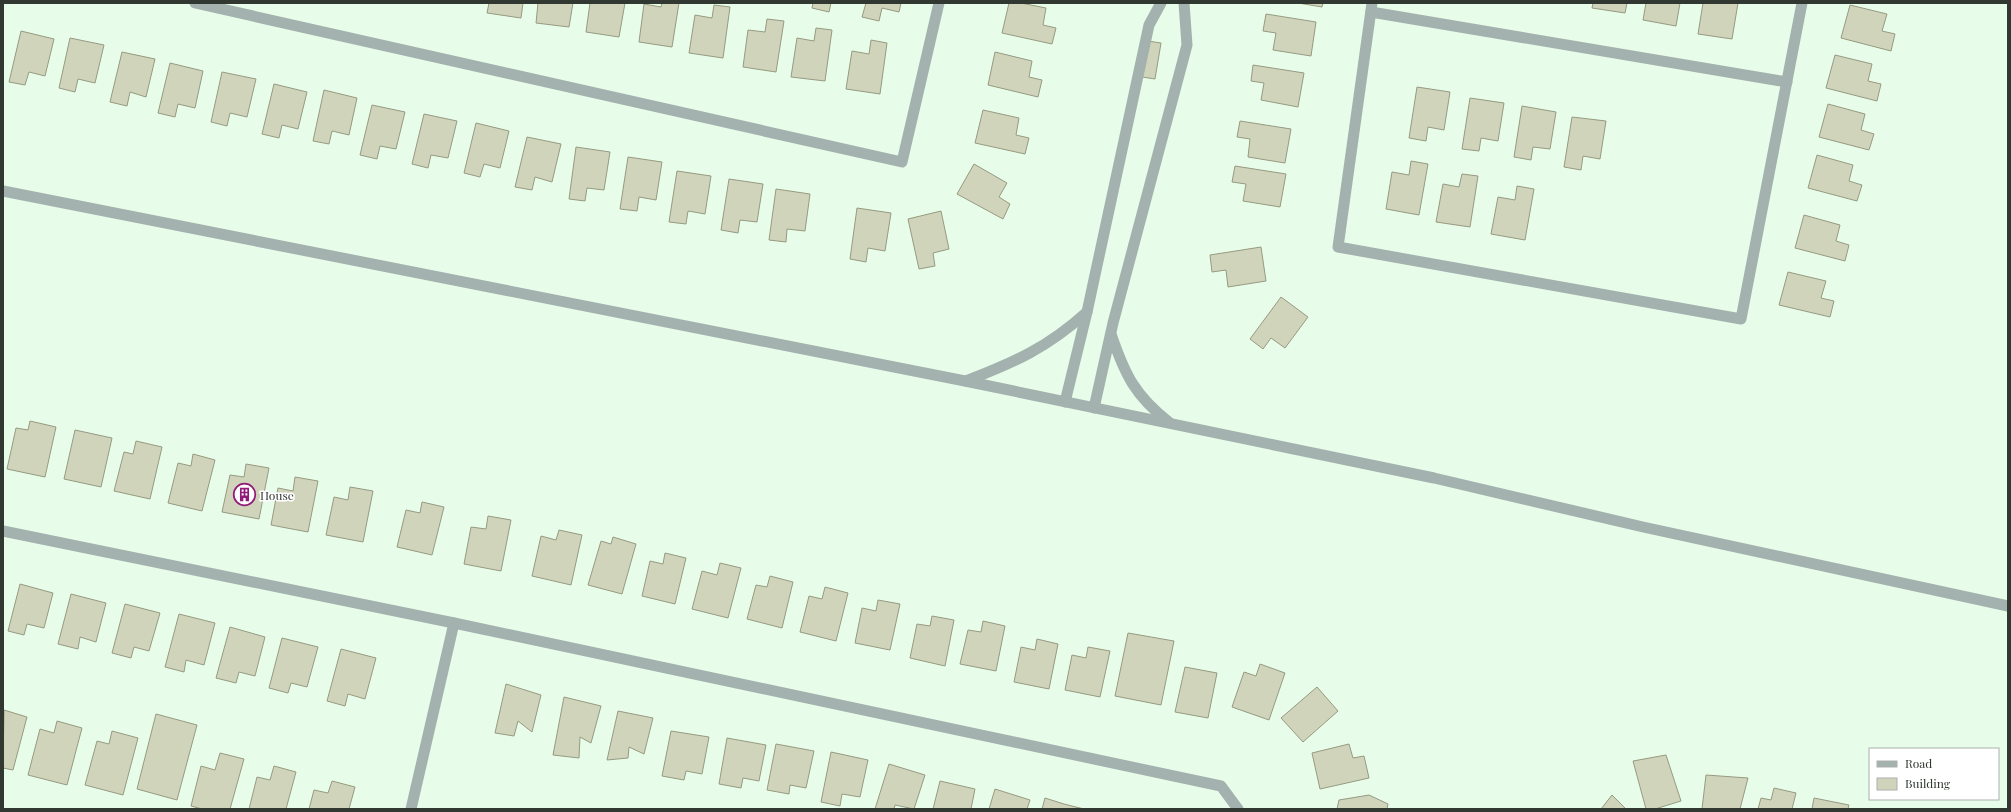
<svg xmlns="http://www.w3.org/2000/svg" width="2011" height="812" font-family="'Playfair Display',serif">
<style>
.building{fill:#d0d4bb;stroke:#969a81}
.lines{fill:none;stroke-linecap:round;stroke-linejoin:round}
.minor{stroke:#a4b2af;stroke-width:11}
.labels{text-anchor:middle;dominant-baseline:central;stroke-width:3;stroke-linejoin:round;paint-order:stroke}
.poi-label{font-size:12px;fill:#303831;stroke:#fff;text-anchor:start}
</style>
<rect width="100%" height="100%" fill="#e7fde9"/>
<!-- building -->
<g class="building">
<path d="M489,3H523L521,18L487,13Z"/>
<path d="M538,3H573L569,27L536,23Z"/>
<path d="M590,3H625L619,37L586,32Z"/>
<path d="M662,3H679L672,47L639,42L644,4L661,7Z"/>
<path d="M813,3H831L829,12L812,8Z"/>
<path d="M866,3H901L899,12L882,8L879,21L862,17Z"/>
<path d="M1009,3H1021L1046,8L1043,25L1056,28L1052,44L1002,33Z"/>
<path d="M1298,3H1323L1322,7Z"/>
<path d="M1593,3H1627L1625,13L1592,8Z"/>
<path d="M1646,3H1680L1676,26L1643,20Z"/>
<path d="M1703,3H1738L1732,39L1698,34Z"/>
<path d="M714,5L730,7L723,58L689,53L695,15L712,18Z"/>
<path d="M1850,5L1887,14L1882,31L1895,34L1891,51L1841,38Z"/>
<path d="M1266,14L1316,22L1311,56L1273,50L1276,33L1263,31Z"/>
<path d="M767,19L784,21L776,72L743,67L748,30L765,32Z"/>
<path d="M816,28L832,30L825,81L791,77L797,38L814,41Z"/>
<path d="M21,31L54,39L45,76L29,72L25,85L9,82Z"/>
<path d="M70,38L104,45L95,83L78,79L75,92L59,88Z"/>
<path d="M871,40L887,43L880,94L846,89L852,51L869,54Z"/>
<path d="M1148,41L1161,43L1155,79L1142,77Z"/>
<path d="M122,52L155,59L146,97L130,92L127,106L110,102Z"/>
<path d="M995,52L1032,61L1029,77L1042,80L1038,97L988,85Z"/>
<path d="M1835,55L1872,64L1868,81L1881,84L1877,101L1826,88Z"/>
<path d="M170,63L203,71L195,108L178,104L175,117L158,113Z"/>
<path d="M1253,65L1304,73L1298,107L1261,100L1264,83L1251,81Z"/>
<path d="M222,72L256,79L247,117L230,113L227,126L211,122Z"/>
<path d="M274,84L307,92L298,129L282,125L279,138L262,134Z"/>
<path d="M1417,87L1450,92L1444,130L1428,127L1426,141L1409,138Z"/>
<path d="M324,90L357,98L349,135L332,131L329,144L313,141Z"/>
<path d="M1470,98L1504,103L1498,141L1481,138L1479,151L1462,149Z"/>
<path d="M1828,104L1865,114L1861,130L1874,134L1869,150L1819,137Z"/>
<path d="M372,105L405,112L396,149L380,146L377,159L360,155Z"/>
<path d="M1522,106L1556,112L1550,149L1533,147L1531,160L1514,157Z"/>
<path d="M983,110L1019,118L1016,135L1029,138L1025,154L975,143Z"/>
<path d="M424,114L457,121L448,158L431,155L428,168L412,164Z"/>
<path d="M1572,117L1606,121L1600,159L1583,156L1581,170L1564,167Z"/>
<path d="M1240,121L1291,129L1285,163L1248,157L1250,139L1237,137Z"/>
<path d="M476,123L509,131L500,168L484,164L480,177L464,173Z"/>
<path d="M527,137L561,144L552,182L535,177L532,190L515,187Z"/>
<path d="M576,147L610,152L604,190L587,188L585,201L569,199Z"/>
<path d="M1817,155L1853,165L1849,181L1862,185L1857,201L1808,188Z"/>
<path d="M628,157L662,162L656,200L639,197L637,211L620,209Z"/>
<path d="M1411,161L1428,164L1419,215L1386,209L1392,172L1409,175Z"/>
<path d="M974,164L1007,183L999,197L1010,204L1003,219L957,194Z"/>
<path d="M1235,166L1286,174L1280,207L1243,201L1246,184L1232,182Z"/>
<path d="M677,171L711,176L705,214L688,211L686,224L669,222Z"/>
<path d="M1462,174L1478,176L1470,227L1436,222L1443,184L1459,187Z"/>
<path d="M729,179L763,184L757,222L740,220L738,233L721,230Z"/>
<path d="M1517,186L1534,189L1525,240L1491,234L1498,197L1515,200Z"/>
<path d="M776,189L810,194L805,231L787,229L786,242L769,240Z"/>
<path d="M857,208L891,213L885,251L868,248L866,262L850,259Z"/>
<path d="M941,211L949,249L933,253L935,266L919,269L908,219Z"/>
<path d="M1804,215L1840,225L1836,241L1849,245L1845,261L1795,248Z"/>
<path d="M1261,247L1266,281L1228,287L1226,270L1212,272L1210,255Z"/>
<path d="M1788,272L1826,281L1821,298L1834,301L1830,317L1779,305Z"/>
<path d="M1281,297L1308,317L1285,348L1271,338L1263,349L1250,339Z"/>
<path d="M30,421L56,427L45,477L7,469L16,428L28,430Z"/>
<path d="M75,430L112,438L101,487L64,479Z"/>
<path d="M136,441L162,447L150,499L114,491L124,452L133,454Z"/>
<path d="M193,454L215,460L202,511L168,503L178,463L191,466Z"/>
<path d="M246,464L269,468L259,519L222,512L230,475L244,477Z"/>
<path d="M295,477L318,481L308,532L271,525L278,488L293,491Z"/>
<path d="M350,487L373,491L363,542L326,535L334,497L348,500Z"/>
<path d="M422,502L444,507L432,555L397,547L406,510L420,513Z"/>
<path d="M488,516L511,520L501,571L464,564L471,527L486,529Z"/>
<path d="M559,530L582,535L571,585L532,576L541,536L556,540Z"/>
<path d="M613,537L636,544L622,594L588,585L601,541L611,544Z"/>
<path d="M665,553L686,558L675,604L642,596L650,561L663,564Z"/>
<path d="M720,563L741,568L728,618L692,609L702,571L717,575Z"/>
<path d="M770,576L793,582L782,628L747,619L756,585L767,587Z"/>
<path d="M20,584L53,593L44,628L27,624L24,635L8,631Z"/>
<path d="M825,587L848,593L836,641L800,632L809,596L822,599Z"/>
<path d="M71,594L106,603L96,642L80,637L78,649L58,644Z"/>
<path d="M878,600L900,604L890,650L855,643L862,608L876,611Z"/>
<path d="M125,604L160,613L149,651L134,647L131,658L112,653Z"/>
<path d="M179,614L215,623L204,665L186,660L184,672L165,667Z"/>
<path d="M932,616L954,620L945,666L910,658L917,624L930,626Z"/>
<path d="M983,621L1005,626L996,671L960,664L968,630L981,632Z"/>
<path d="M230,627L265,637L255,676L239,672L236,683L216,678Z"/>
<path d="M1128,633L1174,641L1161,705L1115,696Z"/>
<path d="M282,638L318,647L307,687L291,683L288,693L269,688Z"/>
<path d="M1037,639L1058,644L1049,689L1014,682L1021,647L1035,650Z"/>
<path d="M1088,647L1110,651L1100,697L1065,690L1072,655L1086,658Z"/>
<path d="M341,649L376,658L365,699L348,694L345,706L327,701Z"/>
<path d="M1260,664L1285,673L1269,720L1232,707L1244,672L1256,676Z"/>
<path d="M1185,667L1217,673L1208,718L1175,712Z"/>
<path d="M506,684L541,695L532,732L518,721L514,736L495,733Z"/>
<path d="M1317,687L1338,711L1303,742L1281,718Z"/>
<path d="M564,697L601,706L591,743L580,737L579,758L553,755Z"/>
<path d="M4,710L27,717L13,770L3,768Z"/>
<path d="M618,711L653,718L644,754L629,747L628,758L607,760Z"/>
<path d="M156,714L197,725L177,800L137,789Z"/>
<path d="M57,721L82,728L67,785L28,775L40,729L54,733Z"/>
<path d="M112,731L138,738L123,795L85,785L97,741L109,744Z"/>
<path d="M671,731L709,737L702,774L686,771L684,780L662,776Z"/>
<path d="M727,738L766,745L759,781L743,778L741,788L719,784Z"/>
<path d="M776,744L814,751L806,788L790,785L789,794L767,790Z"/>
<path d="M1349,744L1353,758L1364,756L1369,778L1320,789L1312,753Z"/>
<path d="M831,752L868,760L860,797L842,794L840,806L821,802Z"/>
<path d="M220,753L244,759L230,809H202L191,806L201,766L215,770Z"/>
<path d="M1666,755L1681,801L1655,809H1646L1633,761Z"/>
<path d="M889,764L925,775L914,809L895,805L894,809H875Z"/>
<path d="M274,766L296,772L286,809H249L257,777L270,780Z"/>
<path d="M1706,775L1748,778L1740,809H1702Z"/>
<path d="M332,781L355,787L349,809H309L314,790L328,793Z"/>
<path d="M940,781L975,789L971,809H933Z"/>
<path d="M1774,788L1796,793L1792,809H1758L1761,798L1771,800Z"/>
<path d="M995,789L1030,800L1027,809H989Z"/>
<path d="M1369,795L1388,804L1387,809H1337L1339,800Z"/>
<path d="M1612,795L1626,809H1601Z"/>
<path d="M1045,798L1064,804L1084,809H1042Z"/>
<path d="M1814,798L1849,805L1848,809H1812Z"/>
</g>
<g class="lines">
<!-- minor -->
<g class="minor">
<path d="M195,3L902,162L939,3"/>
<path d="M1372,3L1338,247L1741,319L1802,3"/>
<path d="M1371,12L1787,82"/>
<path d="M3,191L965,381L1434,478L1643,527L2008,606"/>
<path d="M1111,334C1125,375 1135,396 1170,423"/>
<path d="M966,381C1015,362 1047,348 1087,312"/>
<path d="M1065,402L1087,312L1149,25L1161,3"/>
<path d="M1094,408L1113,323L1187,45L1184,3"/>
<path d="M3,531L454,623L1221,786L1238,809"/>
<path d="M411,809L454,623"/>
</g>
</g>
<!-- icons -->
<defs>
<symbol id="building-ring" viewBox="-11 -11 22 22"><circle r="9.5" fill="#fff" stroke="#921b79" stroke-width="1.5"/><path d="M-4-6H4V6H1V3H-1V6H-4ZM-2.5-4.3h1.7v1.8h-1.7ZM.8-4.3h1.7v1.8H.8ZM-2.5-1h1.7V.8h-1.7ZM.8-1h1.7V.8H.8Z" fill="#921b79"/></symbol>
</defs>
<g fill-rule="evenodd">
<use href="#building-ring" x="232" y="482" width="25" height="25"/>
</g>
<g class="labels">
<!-- poi labels -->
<g class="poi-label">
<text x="260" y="495">House</text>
</g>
</g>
<!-- border -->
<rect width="2011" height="812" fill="none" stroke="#303831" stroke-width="8"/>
<!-- legend -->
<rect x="1869" y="748" width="130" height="52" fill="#ffffff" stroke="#acafad"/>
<rect x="1877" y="761" width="20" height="6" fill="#a4b2af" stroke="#acafad"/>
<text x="1905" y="768" font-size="12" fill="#303831">Road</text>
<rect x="1877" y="778" width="20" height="12" fill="#d0d4bb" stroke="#acafad"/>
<text x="1905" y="788" font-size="12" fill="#303831">Building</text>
</svg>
